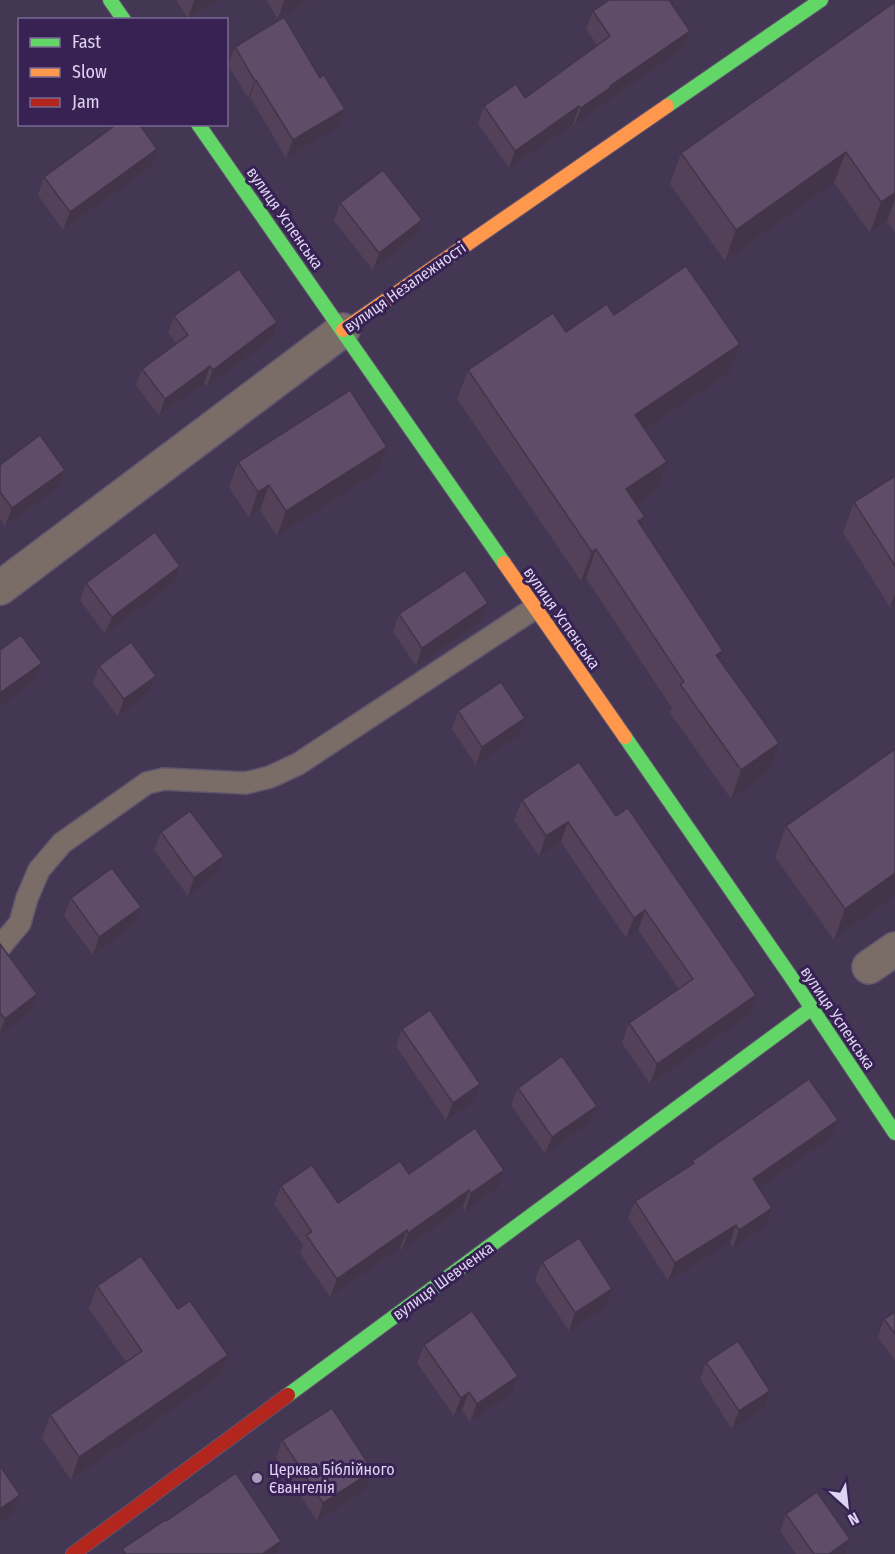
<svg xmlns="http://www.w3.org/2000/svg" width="895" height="1554" font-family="'Fira Sans Condensed',sans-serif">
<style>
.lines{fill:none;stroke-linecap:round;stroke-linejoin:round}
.lane-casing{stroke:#60566d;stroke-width:24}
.street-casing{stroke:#60566d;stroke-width:36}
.fast-casing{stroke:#60566d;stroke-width:16}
.slow-casing{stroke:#60566d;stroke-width:16}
.jam-casing{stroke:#60566d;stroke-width:16}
.lane{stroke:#7a6d68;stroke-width:21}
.street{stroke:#7a6d68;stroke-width:33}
.fast{stroke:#63d668;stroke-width:14}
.slow{stroke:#ff974d;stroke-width:14}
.jam{stroke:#b3261e;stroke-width:14}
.wall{fill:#524159}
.shaded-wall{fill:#423549}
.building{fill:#5f4c68;stroke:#423549;stroke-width:1.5}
.poi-dot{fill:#a89cba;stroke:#372253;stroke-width:2}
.labels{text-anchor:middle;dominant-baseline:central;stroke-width:6;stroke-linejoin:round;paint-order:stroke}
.street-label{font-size:16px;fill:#ded3f2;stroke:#372253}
.poi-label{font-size:16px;fill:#ded3f2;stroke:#372253;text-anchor:start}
</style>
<rect width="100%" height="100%" fill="#433753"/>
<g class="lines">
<defs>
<path id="lane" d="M0,947L20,923L27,898L39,870L62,843L147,783L164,779L246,783L270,777L298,764L535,608"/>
<g id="street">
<path d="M0,588L343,330"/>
<path d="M869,967L895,949"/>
</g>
<g id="fast">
<path d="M110,0L124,20"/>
<path d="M667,106L821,0"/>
<path d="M198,124L504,563"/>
<path d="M625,737L791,977L895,1133"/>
<path d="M288,1395L812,1008"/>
</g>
<g id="slow">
<path d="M343,330L667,106"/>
<path d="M504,563L625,737"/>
</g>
<path id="jam" d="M73,1554L288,1395"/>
</defs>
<!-- lane casing -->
<use href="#lane" class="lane-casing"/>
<!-- street casing -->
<use href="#street" class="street-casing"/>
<!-- fast casing -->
<use href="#fast" class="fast-casing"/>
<!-- slow casing -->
<use href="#slow" class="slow-casing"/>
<!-- jam casing -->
<use href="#jam" class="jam-casing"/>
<!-- lane -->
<use href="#lane" class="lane"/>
<!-- street -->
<use href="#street" class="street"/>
<!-- fast -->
<use href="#fast" class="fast"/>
<!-- slow -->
<use href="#slow" class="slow"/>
<!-- jam -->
<use href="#jam" class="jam"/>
</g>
<!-- wall -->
<g class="wall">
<path d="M176,0H219L188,19Z"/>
<path d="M266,0H309L278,19Z"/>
<path d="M895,2V233L887,221L870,233L834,183L725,261L670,184L681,153Z"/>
<path d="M593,11L683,49L605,103L604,104L574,126L573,124L509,168L478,124L484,106L525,98L597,45L586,29Z"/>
<path d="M235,47L320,78L345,109L338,127L286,158L250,97L248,98L228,65Z"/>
<path d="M151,167L63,230L38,195L44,177Z"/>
<path d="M340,203L422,220L415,237L373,270L334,221Z"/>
<path d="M614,315L740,344L729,373L646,430L656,491L636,504L641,526L723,651L720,661L768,772L731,799L670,713L672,708L586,578L581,581L457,399L468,370L566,332Z"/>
<path d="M174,316L272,339L207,386L204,383L159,416L136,385L142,369L176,344L168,332Z"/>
<path d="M387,447L378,472L277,536L260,510L249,518L229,487L238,462Z"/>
<path d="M0,465L65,470L59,487L5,526L0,519Z"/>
<path d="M895,476V604L890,607L843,533L854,502Z"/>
<path d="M86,583L173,584L105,634L80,600Z"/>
<path d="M399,614L482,621L416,666L393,632Z"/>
<path d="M99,666L156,676L149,693L118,717L93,683Z"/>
<path d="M458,711L525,718L519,735L476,765L452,729Z"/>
<path d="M895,749V896L834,940L775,857L786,826Z"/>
<path d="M579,762L749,1015L650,1084L622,1043L629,1023L679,989L638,930L626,938L561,842L539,856L514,820L522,800Z"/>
<path d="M161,832L224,856L217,874L188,896L154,850Z"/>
<path d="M71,898L134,925L93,955L64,916Z"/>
<path d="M0,944L37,994L31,1012L0,1035Z"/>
<path d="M402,1029L480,1084L474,1102L446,1120L396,1046Z"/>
<path d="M518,1088L597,1106L590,1123L545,1154L511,1105Z"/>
<path d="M838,1120L832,1137L759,1188L772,1208L766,1226L733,1248L730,1243L668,1281L628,1218L635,1201L691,1165L692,1161Z"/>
<path d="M409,1174L498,1188L465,1211L463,1207L402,1250L400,1248L330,1297L300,1253L303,1245L274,1204L281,1186L338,1203Z"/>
<path d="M542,1262L606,1307L569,1331L535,1280Z"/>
<path d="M97,1286L178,1309L228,1355L219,1377L71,1480L42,1438L50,1415L126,1362L89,1309Z"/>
<path d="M895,1312V1361L878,1337L884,1319Z"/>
<path d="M424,1345L511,1394L470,1422L462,1410L454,1416L417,1363Z"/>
<path d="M706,1362L764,1408L732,1429L700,1379Z"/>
<path d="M282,1440L373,1471L366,1489L317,1521L276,1458Z"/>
<path d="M786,1514L845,1554H796L780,1531Z"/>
</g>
<!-- shaded-wall -->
<g class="shaded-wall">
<path d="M196,0H219L188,19L194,1Z"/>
<path d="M286,0H309L278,19L284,1Z"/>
<path d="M690,31L683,49L605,103L604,104L574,126L581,108L610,86Z"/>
<path d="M256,80L250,97L248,98L255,81Z"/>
<path d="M579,106L573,124L509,168L515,151Z"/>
<path d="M345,109L338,127L286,158L293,140Z"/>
<path d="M157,149L151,167L63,230L70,212Z"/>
<path d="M846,152L834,183L725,261L736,230Z"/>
<path d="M895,193V199L887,221L870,233L881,202Z"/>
<path d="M422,220L415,237L373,270L379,253Z"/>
<path d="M277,322L272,339L207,386L213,370Z"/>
<path d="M740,344L729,373L625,444L635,415Z"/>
<path d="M210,366L204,383L159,416L165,399Z"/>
<path d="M387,447L378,472L277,536L286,511Z"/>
<path d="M667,462L656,491L616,518L626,489Z"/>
<path d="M65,470L59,487L5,526L12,508Z"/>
<path d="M269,485L260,510L249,518L258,492Z"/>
<path d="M645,517L634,545L638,521Z"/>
<path d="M596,549L586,578L581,581L592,552Z"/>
<path d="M180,566L173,584L105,634L112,617Z"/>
<path d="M895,594V604L890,607Z"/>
<path d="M488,603L482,621L416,666L422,648Z"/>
<path d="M723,651L713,679L716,655Z"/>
<path d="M42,663L35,681L0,706V693Z"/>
<path d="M156,676L149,693L118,717L124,699Z"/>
<path d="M525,718L519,735L476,765L482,747Z"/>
<path d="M779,743L768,772L731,799L741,770Z"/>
<path d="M568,822L561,842L539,856L546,836Z"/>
<path d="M224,856L217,874L188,896L194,878Z"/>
<path d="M895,873V896L834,940L845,909Z"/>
<path d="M141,907L134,925L93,955L99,937Z"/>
<path d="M645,910L638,930L626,938L634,918Z"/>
<path d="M37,994L31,1012L0,1035V1032L5,1019Z"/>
<path d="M756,995L749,1015L650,1084L657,1064Z"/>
<path d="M480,1084L474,1102L446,1120L453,1103Z"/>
<path d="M597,1106L590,1123L545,1154L552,1137Z"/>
<path d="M838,1120L832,1137L746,1197L753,1179Z"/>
<path d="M504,1170L498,1188L465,1211L471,1193Z"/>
<path d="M469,1190L463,1207L402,1250L408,1233Z"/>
<path d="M772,1208L766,1226L733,1248L739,1230Z"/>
<path d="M736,1225L730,1243L668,1281L675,1263Z"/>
<path d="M407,1230L400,1248L330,1297L337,1279Z"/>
<path d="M612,1289L606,1307L569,1331L575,1313Z"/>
<path d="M228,1355L219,1377L71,1480L79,1457Z"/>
<path d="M518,1376L511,1394L470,1422L477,1404Z"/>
<path d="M770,1391L764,1408L732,1429L739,1411Z"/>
<path d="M469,1392L462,1410L454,1416L461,1398Z"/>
<path d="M373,1471L366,1489L317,1521L323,1503Z"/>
<path d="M20,1495L13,1512L0,1522V1509Z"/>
<path d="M850,1539L845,1554H829Z"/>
<path d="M281,1541L276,1554H262Z"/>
</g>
<!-- building -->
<g class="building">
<path d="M609,0H669L690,31L610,86L611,87L581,108L579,106L515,151L484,106L516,84L525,98L610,36L593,11Z"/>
<path d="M895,2V193L881,202L846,152L736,230L681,153Z"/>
<path d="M284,17L320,78L324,75L345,109L293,140L256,80L255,81L235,47Z"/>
<path d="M117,124H139L157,149L70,212L44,177Z"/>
<path d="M383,170L422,220L379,253L340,203Z"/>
<path d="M686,266L740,344L635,415L667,462L626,489L645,517L638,521L723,651L716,655L779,743L741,770L680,684L684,682L596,549L592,552L468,370L553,313L566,332L607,304L614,315Z"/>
<path d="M239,269L277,322L213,370L210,366L165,399L142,369L188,335L174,316Z"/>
<path d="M350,390L387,447L286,511L269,485L258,492L238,462Z"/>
<path d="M40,435L65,470L12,508L0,492V465Z"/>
<path d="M895,476V566L854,502Z"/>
<path d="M155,532L180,566L112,617L86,583Z"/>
<path d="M465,570L488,603L422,648L399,614Z"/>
<path d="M21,635L42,663L0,693V650Z"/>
<path d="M131,642L156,676L124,699L99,666Z"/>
<path d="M501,682L525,718L482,747L458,711Z"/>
<path d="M895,749V873L845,909L786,826Z"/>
<path d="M579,762L616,816L628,808L756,995L657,1064L629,1023L693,979L645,910L634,918L568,822L546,836L522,800Z"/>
<path d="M190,811L224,856L194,878L161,832Z"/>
<path d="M112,868L141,907L99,937L71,898Z"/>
<path d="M0,944L37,994L5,1019L0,1013Z"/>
<path d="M430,1010L480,1084L453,1103L402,1029Z"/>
<path d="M562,1056L597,1106L552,1137L518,1088Z"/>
<path d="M809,1079L838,1120L753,1179L772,1208L739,1230L736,1225L675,1263L635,1201L694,1163L692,1161Z"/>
<path d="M475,1128L504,1170L471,1193L469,1190L408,1233L407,1230L337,1279L306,1235L312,1232L281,1186L312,1165L338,1203L400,1161L409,1174Z"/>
<path d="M579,1238L612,1289L575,1313L542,1262Z"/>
<path d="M141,1256L178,1309L190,1301L228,1355L79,1457L50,1415L142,1351L97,1286Z"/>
<path d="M472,1311L518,1376L477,1404L469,1392L461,1398L424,1345Z"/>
<path d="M895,1312V1334L884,1319Z"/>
<path d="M738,1341L770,1391L739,1411L706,1362Z"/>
<path d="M332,1408L373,1471L323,1503L282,1440Z"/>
<path d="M0,1466L20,1495L0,1509Z"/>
<path d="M236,1473L281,1541L262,1554H126L122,1549L165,1520L166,1521Z"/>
<path d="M817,1492L850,1539L829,1554H814L786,1514Z"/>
</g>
<!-- markers -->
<circle class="poi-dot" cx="257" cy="1478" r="6"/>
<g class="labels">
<!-- street labels -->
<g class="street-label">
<text transform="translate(285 218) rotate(55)">вулиця Успенська</text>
<text transform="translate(405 287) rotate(-35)">вулиця Незалежності</text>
<text transform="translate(562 618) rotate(55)">вулиця Успенська</text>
<text transform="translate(838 1018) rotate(56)">вулиця Успенська</text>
<text transform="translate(443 1281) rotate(-36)">вулиця Шевченка</text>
</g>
<!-- poi labels -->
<g class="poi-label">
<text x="269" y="1469">Церква Біблійного<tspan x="269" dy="18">Євангелія</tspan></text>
</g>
</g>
<!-- legend -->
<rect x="18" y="18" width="210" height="108" fill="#372253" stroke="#7a6993" stroke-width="1.5"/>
<rect x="30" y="38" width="30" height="9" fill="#63d668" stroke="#7a6993" stroke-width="1.5"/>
<text x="72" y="48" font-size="18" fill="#ded3f2">Fast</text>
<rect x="30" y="68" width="30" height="9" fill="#ff974d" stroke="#7a6993" stroke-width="1.5"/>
<text x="72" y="78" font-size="18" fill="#ded3f2">Slow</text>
<rect x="30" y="98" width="30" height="9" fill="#b3261e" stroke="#7a6993" stroke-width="1.5"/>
<text x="72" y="108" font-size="18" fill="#ded3f2">Jam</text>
<!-- north arrow -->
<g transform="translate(847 1506) rotate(153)" stroke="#372253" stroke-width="4.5" paint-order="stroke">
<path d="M0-4.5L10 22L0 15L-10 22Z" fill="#ded3f2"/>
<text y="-9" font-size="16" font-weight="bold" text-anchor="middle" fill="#ded3f2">N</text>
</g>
</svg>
